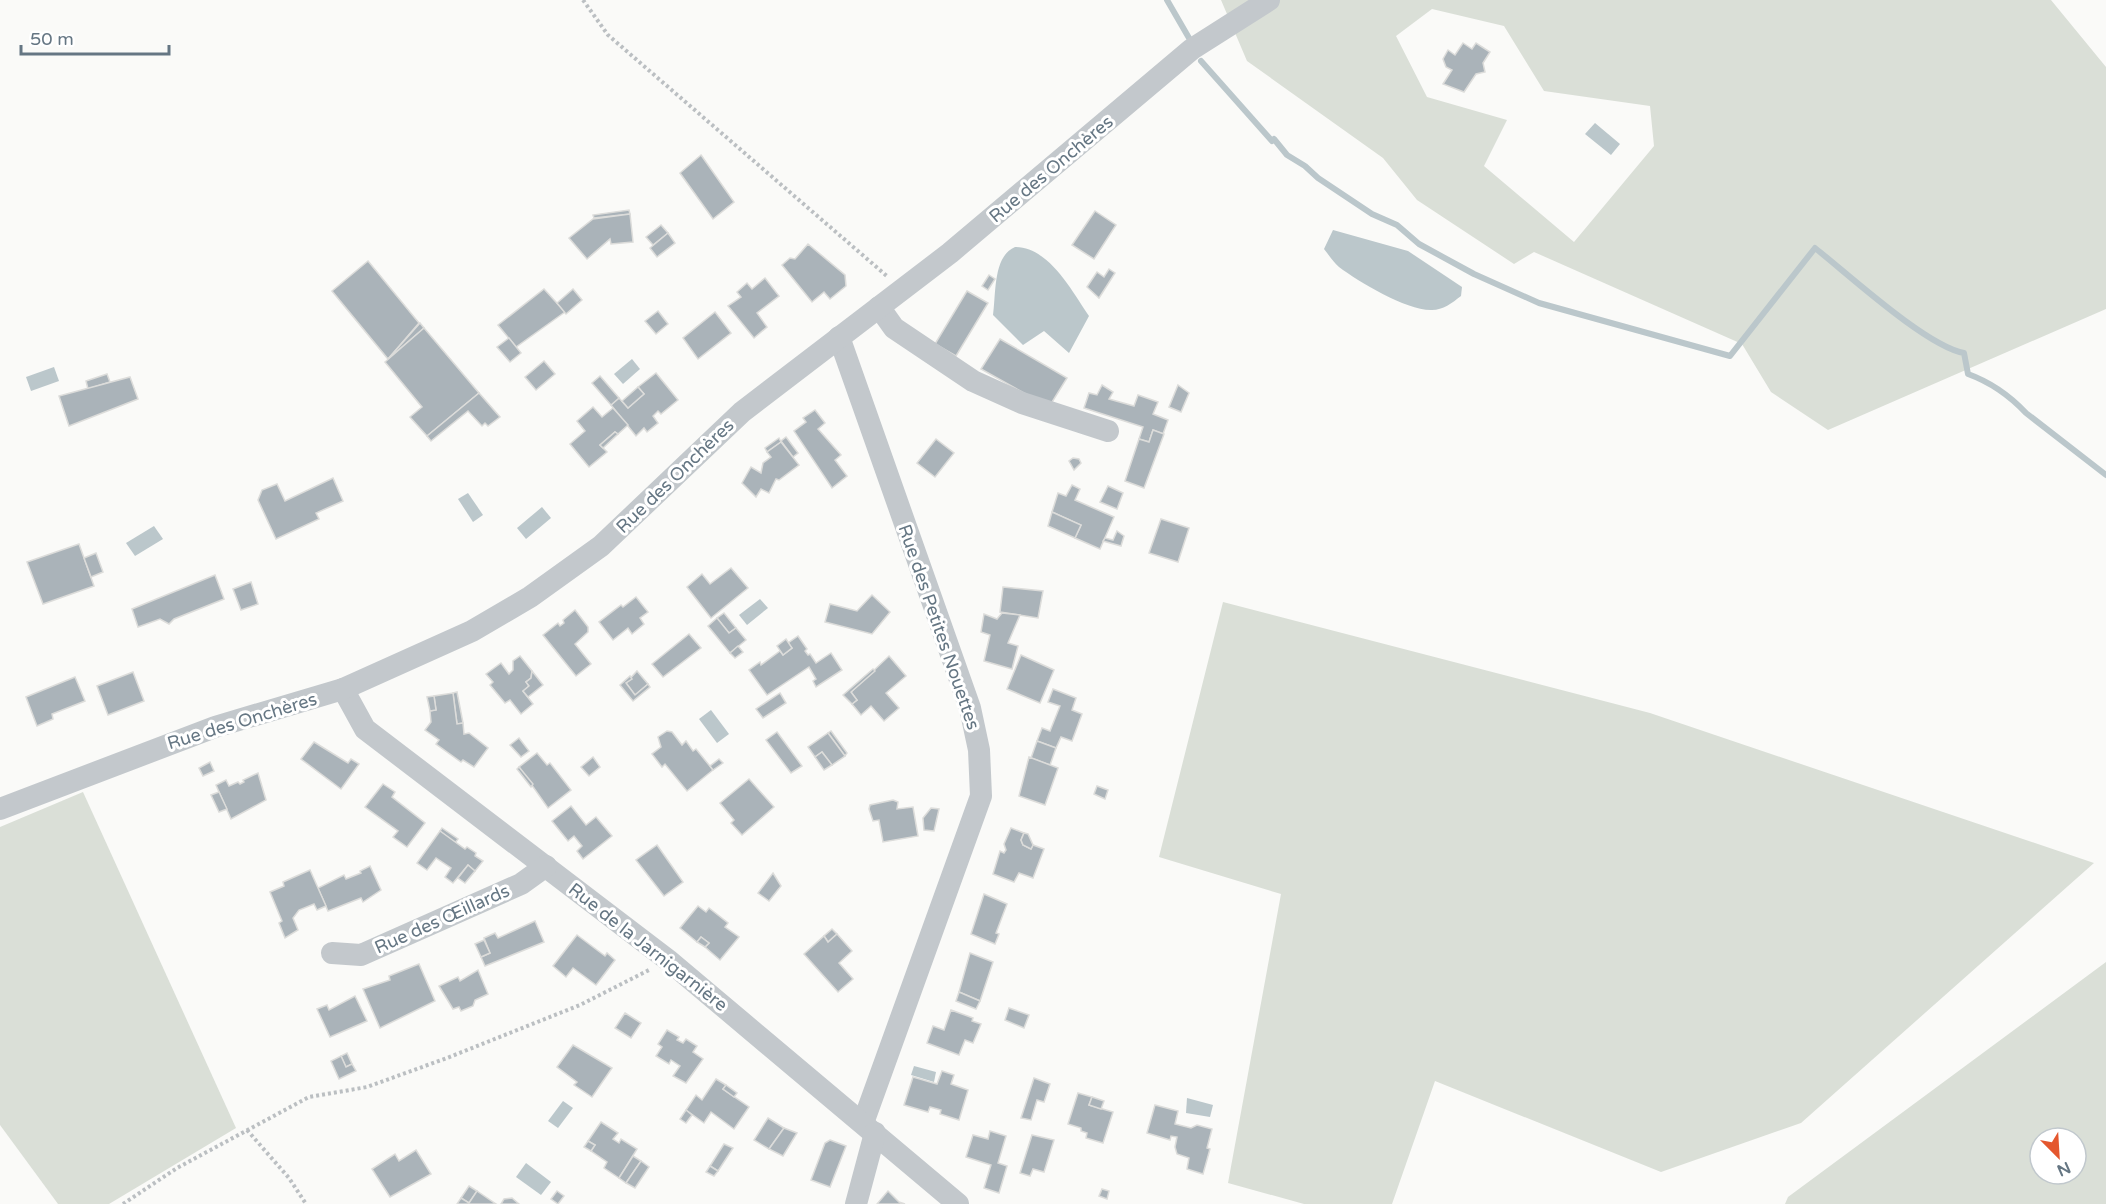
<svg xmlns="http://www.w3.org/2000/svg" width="2106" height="1204" font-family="'Varela Round',sans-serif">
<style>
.green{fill:#dadfd7;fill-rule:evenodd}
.water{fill:#bbc7cb}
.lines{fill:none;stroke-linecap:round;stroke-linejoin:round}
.stream{stroke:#bbc7cb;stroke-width:6}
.building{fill:#aab3b9;stroke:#dcdcda;stroke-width:1.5}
.path{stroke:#bbbfc2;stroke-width:4;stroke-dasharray:3 3;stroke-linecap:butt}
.minor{stroke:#c3c8cc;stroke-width:22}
.labels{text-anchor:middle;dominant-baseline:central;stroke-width:6;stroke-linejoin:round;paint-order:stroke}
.street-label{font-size:18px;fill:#657683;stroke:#fff}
</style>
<rect width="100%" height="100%" fill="#fafaf8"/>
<!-- green -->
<g class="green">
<path d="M1221,0H2051L2106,67V309L1828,430L1771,392L1742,344L1534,252L1514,264L1417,200L1383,158L1247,61ZM1432,9L1504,26L1544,91L1650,106L1654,146L1574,242L1484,166L1507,120L1427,97L1396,36Z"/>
<path d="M1223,602L1650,713L2094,863L1801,1123L1661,1172L1435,1081L1392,1204H1304L1228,1183L1281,894L1159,857Z"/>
<path d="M83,792L236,1128L109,1204H58L0,1125V827Z"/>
<path d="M2106,962V1204H1785L1788,1197ZM2040,1138H2076V1174H2040Z"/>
</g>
<!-- water -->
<g class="water">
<path d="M1595,123L1620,144L1611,155L1585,134Z"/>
<path d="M1333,230L1408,251L1462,287L1461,296C1452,303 1443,310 1432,310C1407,311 1359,282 1339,267C1333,262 1329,255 1324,249Z"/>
<path d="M1015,247C1049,247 1072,291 1089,316L1069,353L1044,331L1023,345L993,315C996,294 993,256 1015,247Z"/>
<path d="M632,359L640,369L623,384L614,374Z"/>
<path d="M54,367L59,381L31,391L26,377Z"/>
<path d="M468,493L483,515L473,522L458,499Z"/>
<path d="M542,507L551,518L526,539L517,528Z"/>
<path d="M154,526L163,539L135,556L126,543Z"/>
<path d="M760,599L768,608L747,625L739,615Z"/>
<path d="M711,710L729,734L717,743L699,719Z"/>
<path d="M914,1066L936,1072L934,1082L911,1075Z"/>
<path d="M1187,1098L1213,1105L1210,1117L1186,1113Z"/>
<path d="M563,1101L573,1108L558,1128L548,1121Z"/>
<path d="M526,1163L551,1182L541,1195L516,1177Z"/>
</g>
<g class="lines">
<!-- stream -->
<g class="stream">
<path d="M1167,0L1189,38"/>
<path d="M1201,61L1272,141L1274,139L1287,155L1305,166L1318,178L1372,214L1397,225L1419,244L1474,274L1539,303L1730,356L1815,248C1848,274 1926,346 1964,353L1968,374C1990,382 2010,396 2026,413L2106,475"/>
</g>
</g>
<!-- building -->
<g class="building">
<path d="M1463,43L1472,49L1476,43L1490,52L1483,63L1485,72L1476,74L1464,92L1443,84L1452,70L1446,67L1443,59L1448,50L1455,55Z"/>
<path d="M701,155L734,202L713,219L680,173Z"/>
<path d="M629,210L630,214L594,218L593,215Z"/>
<path d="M1095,211L1116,225L1094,259L1072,245Z"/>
<path d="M630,214L633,242L611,244L610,239L587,259L569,238L593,219Z"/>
<path d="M661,225L668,233L653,245L646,237Z"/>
<path d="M668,233L675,243L657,257L650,248Z"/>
<path d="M808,244L845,275L846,286L830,299L824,292L812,302L782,265L790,258L795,259Z"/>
<path d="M368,261L419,323L388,359L332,291Z"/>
<path d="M1109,269L1115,273L1099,298L1087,287L1097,272L1104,277Z"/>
<path d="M989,275L995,279L988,290L982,286Z"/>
<path d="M765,278L779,296L757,313L767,327L754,338L728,306L741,297L737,292L747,283L752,289Z"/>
<path d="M544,289L565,312L516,347L498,325Z"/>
<path d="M573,289L582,300L566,314L557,303Z"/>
<path d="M967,291L988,303L956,356L935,344Z"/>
<path d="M658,311L668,324L656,334L645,321Z"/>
<path d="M715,312L731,333L698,359L683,338Z"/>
<path d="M420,323L424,328L388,359Z"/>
<path d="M424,328L479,393L427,436L410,417L422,407L385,362Z"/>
<path d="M509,338L521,353L510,362L497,347Z"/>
<path d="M1000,339L1067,378L1049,407L981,369Z"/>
<path d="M544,361L555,374L536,390L525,377Z"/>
<path d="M656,373L678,400L661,414L658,411L653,416L658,423L647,432L644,428L636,436L611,405L619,398L628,408L644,394L638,387Z"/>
<path d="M107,374L110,382L88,389L86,381Z"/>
<path d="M600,376L619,398L611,405L592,383Z"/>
<path d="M130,377L138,399L69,426L59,396Z"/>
<path d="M1102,385L1113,392L1109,399L1134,406L1138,395L1158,402L1153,414L1168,420L1163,434L1153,430L1149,442L1139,439L1143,427L1084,408L1089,393L1097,395Z"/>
<path d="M1178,385L1189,393L1181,412L1169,407Z"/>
<path d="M638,387L644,394L628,408L622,401Z"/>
<path d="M479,393L500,417L488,426L485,423L482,426L468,411L431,441L427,436Z"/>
<path d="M593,407L602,417L613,408L628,425L618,434L615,432L600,445L607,452L589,467L570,444L585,431L577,421Z"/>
<path d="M815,410L825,423L818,429L841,455L835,460L847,476L832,488L794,431L806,422L803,418Z"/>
<path d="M1153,430L1164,434L1144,488L1125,481L1139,439L1149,442Z"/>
<path d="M615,432L618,434L603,448L600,445Z"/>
<path d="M786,437L798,453L793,457L781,441Z"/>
<path d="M779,438L781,442L767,452L765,448Z"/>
<path d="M936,439L954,453L935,477L917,463Z"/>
<path d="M781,442L799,465L779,480L776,479L769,493L761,489L756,497L742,483L751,467L761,473L763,463L771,457L767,452Z"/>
<path d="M1073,458L1079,459L1081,463L1074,470L1069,461Z"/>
<path d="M333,478L343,501L316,513L319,519L276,539L258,500L262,490L277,484L285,501Z"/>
<path d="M1072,485L1080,489L1075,500L1114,517L1100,549L1075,538L1081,525L1052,512L1058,493L1066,496Z"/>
<path d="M1108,486L1123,493L1117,509L1100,502Z"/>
<path d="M1052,512L1081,525L1075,538L1048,526Z"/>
<path d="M1161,519L1189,528L1178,562L1149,553Z"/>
<path d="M1117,531L1124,536L1121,546L1103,541L1105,538L1113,540Z"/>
<path d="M79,544L94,586L43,604L27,562Z"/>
<path d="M96,553L103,572L91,577L84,558Z"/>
<path d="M731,568L748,588L711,618L687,587L702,574L710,584Z"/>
<path d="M215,575L224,599L174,619L169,624L160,619L138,627L132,609Z"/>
<path d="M251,582L258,604L241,610L233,589Z"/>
<path d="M1003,587L1043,591L1038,618L1000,612Z"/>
<path d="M872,595L890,612L872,634L825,622L830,604L857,611Z"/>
<path d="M636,597L648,612L640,618L644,624L632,634L628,628L613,640L599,622L621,605L623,607Z"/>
<path d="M575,610L588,627V632L575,644L591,664L576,676L543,635L558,623L560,626L564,623L563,620Z"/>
<path d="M724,613L736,628L729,633L717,618Z"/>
<path d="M1002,613L1020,615L1008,643L1018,646L1012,669L984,661L990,635L981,632L984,614L997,619Z"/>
<path d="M717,618L729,633L736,628L746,640L730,653L708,626Z"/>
<path d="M689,634L701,648L663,677L652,664Z"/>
<path d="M798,636L807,649L805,651L808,655L810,654L816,663L831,653L842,670L816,687L813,681L816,679L809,667L767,695L749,670L760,662L761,665L780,651L783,655L792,648L788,643Z"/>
<path d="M786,639L792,648L783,655L777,646Z"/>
<path d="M738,646L743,652L735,658L730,653Z"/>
<path d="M1021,655L1054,670L1040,703L1007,689Z"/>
<path d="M520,656L532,671L531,678L526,682L529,686L523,691L533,704L521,714L510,700L505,703L490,685L493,682L486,674L501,663L509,674L513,670V661Z"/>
<path d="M889,656L906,676L886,693L899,708L884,721L871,706L861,715L852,704L857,700L851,692Z"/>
<path d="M873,669L875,671L851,692L857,700L852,704L843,695Z"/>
<path d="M532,671L543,685L528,697L523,691L529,686L526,682L531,678Z"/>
<path d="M637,671L648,684L635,695L626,683Z"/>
<path d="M133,672L144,701L108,715L97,686Z"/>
<path d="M630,676L632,679L626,683L635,695L648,684L650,687L633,701L620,685Z"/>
<path d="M75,677L85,701L52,714L53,719L37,726L26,697Z"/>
<path d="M1053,689L1076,698L1072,710L1082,714L1072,741L1061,737L1056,748L1037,741L1042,728L1050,731L1060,706L1048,702Z"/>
<path d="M457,692L463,723L457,724L453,693Z"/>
<path d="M453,693L457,724L463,723L464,734L469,733L488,748L474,767L463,760L461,762L436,744L439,740L425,730L431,722L430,711L436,710L434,696Z"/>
<path d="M780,693L786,703L763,718L756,709Z"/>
<path d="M434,696L436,710L430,711L427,697Z"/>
<path d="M667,731L672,732L682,745L686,741L693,751L696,749L713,770L687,791L665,764L662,767L652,754L661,747L658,737Z"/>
<path d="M831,731L847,753L845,756L828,733Z"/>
<path d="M777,732L802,766L791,773L766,740Z"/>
<path d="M828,733L845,756L832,765L822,752L815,757L808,747Z"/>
<path d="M519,738L529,751L521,757L510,745Z"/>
<path d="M1037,741L1056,748L1050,765L1031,758Z"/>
<path d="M314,742L348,763L351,759L359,764L341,789L301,759Z"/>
<path d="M822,752L832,765L824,770L815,757Z"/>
<path d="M537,753L547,765L550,763L571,790L548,808L519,767Z"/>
<path d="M593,757L600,767L589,776L581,767Z"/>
<path d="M1029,757L1058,768L1045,805L1019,796Z"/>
<path d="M719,759L723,763L713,770L710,766Z"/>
<path d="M210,762L214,771L203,776L199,768Z"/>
<path d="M519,767L533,784L531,787L517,769Z"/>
<path d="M258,773L266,800L231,819L216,785L226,780L229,786L238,782L240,784L244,782L243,780Z"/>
<path d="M749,779L774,807L742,835L731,823L734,820L720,803Z"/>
<path d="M383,784L395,792L392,797L425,823L407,847L393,837L398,831L365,807Z"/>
<path d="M1097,786L1108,790L1105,799L1094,794Z"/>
<path d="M219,792L227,809L219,812L211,795Z"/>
<path d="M893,800L898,802L897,809L913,807L918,836L883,842L879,820L873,821L869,809L870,805Z"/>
<path d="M571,806L586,825L596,817L612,836L583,859L577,851L582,846L574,836L568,841L552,821Z"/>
<path d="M931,808L939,809L934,831L924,830L923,818Z"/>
<path d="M442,828L458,839L455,843L440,831Z"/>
<path d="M1011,828L1024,833L1021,840L1023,845L1031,849L1033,845L1044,849L1033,878L1019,873L1014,882L993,874L1000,851L1004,853L1006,850L1004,844Z"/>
<path d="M440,831L465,849L467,847L476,853L475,856L483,861L475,871L468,865L453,883L445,877L451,868L436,858L427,870L417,863Z"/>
<path d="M1024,833L1028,834L1033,845L1031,849L1023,845L1021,840Z"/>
<path d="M657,845L683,882L664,896L636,860Z"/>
<path d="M468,865L475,871L465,883L458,878Z"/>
<path d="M370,866L381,890L363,902L361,898L328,911L318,888L344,875L346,879L361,873L360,871Z"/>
<path d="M310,870L326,906L317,910L314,904L299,910L293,918L298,930L285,938L279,923L282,921L270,892L284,886L283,882Z"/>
<path d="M773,873L781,886L769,901L758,893Z"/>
<path d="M984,894L1007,904L996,933L999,934L995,944L971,934Z"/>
<path d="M698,906L706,912L709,908L728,923L725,927L739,937L720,960L705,947L709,943L701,937L697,942L680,928Z"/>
<path d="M535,921L544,942L485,966L481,957L490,953L484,938L495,933L498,938Z"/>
<path d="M832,929L837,934L828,942L824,936Z"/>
<path d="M837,934L852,951L839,963L853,979L838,992L804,954L824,936L828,942Z"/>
<path d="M577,935L605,956L607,953L615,960L596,985L573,968L566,977L553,966Z"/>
<path d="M701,937L709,943L705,947L697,942Z"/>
<path d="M484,940L490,953L481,957L475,944Z"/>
<path d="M970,953L993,962L980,1001L959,992Z"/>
<path d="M419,964L435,1001L380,1028L363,989L390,980L389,976Z"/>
<path d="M478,970L488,994L475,1000L473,1006L461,1011L459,1007L453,1009L439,986L458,977L460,981Z"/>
<path d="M959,992L980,1001L976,1009L956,1001Z"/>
<path d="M355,996L367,1021L330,1037L317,1009L327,1005L329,1010Z"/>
<path d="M1009,1008L1029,1015L1024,1028L1005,1020Z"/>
<path d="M951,1010L973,1018L972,1021L981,1024L973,1043L965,1040L959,1055L927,1043L933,1026L944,1030Z"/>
<path d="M625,1013L641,1023L631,1038L615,1028Z"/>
<path d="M667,1030L679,1037L677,1040L683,1043L686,1039L697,1046L693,1052L703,1059L686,1083L673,1076L680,1066L671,1060L669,1064L656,1056L662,1047L658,1044Z"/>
<path d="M573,1045L612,1068L592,1097L574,1085L577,1082L557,1067Z"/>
<path d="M347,1053L352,1064L346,1067L341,1056Z"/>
<path d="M341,1056L346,1067L352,1064L356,1071L339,1079L331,1061Z"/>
<path d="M942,1071L954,1075L951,1084L968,1090L959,1120L940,1114L941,1110L930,1107L928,1112L904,1105L913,1077L937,1084Z"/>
<path d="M1034,1078L1050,1084L1044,1102L1037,1100L1031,1120L1021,1118Z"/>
<path d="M716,1079L726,1085L723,1089L749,1107L734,1129L711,1112L704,1123L686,1110L696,1095L702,1100Z"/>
<path d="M726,1085L737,1093L734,1097L723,1089Z"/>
<path d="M1078,1093L1092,1097L1089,1105L1113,1112L1103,1143L1086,1138L1087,1133L1081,1131V1128L1068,1124Z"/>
<path d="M1092,1097L1104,1101L1101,1109L1089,1105Z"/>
<path d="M1155,1105L1178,1111L1175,1124L1191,1128L1197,1125L1212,1129L1207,1148L1210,1149L1203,1174L1187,1169L1189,1158L1177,1154L1175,1147L1177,1137L1171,1136L1170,1140L1147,1133Z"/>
<path d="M686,1110L692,1115L686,1123L680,1119Z"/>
<path d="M768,1118L784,1128L769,1149L754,1140Z"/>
<path d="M601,1122L618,1133L613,1139L619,1143L621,1139L637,1149L619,1178L604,1168L607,1162L591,1151L595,1145L588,1141Z"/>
<path d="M784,1128L797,1133L783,1156L769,1149Z"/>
<path d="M990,1131L1006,1136L998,1163L1007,1166L999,1193L984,1188L991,1165L966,1157L973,1135L988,1139Z"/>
<path d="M1032,1135L1054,1140L1044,1172L1033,1169L1030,1176L1020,1173Z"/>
<path d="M830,1140L846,1146L830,1187L811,1180L825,1143Z"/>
<path d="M588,1141L595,1145L591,1151L584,1147Z"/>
<path d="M724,1144L733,1148L718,1171L710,1166Z"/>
<path d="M416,1150L431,1174L390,1197L372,1169L395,1154L399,1161Z"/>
<path d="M633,1156L641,1161L626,1183L619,1178Z"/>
<path d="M641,1161L649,1167L635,1188L626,1183Z"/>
<path d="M710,1166L718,1171L714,1176L706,1172Z"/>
<path d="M469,1186L477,1191L469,1203L461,1198Z"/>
<path d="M1102,1189L1109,1191L1107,1199L1099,1196Z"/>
<path d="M477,1191L496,1204H457L461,1198L469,1203Z"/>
<path d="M557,1191L564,1196L558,1204L551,1199Z"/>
<path d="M888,1191L899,1202L905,1204H877Z"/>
<path d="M512,1198L519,1204H501L504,1199Z"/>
</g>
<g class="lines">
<!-- path -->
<g class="path">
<path d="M583,0L608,35L888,277"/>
<path d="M247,1130L289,1178L306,1204"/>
<path d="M123,1204L177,1168L309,1097L367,1087L447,1058L580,1005L649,970"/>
</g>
<!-- minor -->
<g class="minor">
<path d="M879,307L894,328L973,381L1022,403L1108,431"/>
<path d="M839,337L970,708L979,750L981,796L863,1123"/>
<path d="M343,689L365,729L668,960L958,1204"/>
<path d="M0,809L215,727L343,689L472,631L530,597L601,546L742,412L950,253L1192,49L1269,0"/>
<path d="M332,953L361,955L521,884L546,866"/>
<path d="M856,1204L875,1133"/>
</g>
</g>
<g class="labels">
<!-- street labels -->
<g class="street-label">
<text transform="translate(1051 169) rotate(-40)">Rue des Onchères</text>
<text transform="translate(675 476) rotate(-44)">Rue des Onchères</text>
<text transform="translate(939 627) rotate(71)">Rue des Petites Nouettes</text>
<text transform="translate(242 721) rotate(-17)">Rue des Onchères</text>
<text transform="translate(442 919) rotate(-24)">Rue des Œillards</text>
<text transform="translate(648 947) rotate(38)">Rue de la Jarnigarnière</text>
</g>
</g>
<!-- north arrow -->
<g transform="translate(2058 1156) rotate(156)"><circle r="28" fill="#ffffff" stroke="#c1c8cd" stroke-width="1.5"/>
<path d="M0-4.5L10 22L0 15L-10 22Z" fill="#e4572e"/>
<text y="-9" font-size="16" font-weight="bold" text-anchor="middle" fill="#657683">N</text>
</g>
<!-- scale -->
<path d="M21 45v9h148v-9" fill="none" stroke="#657683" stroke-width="3"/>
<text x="30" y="45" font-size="18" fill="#657683" stroke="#ffffff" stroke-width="4.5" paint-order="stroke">50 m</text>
</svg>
